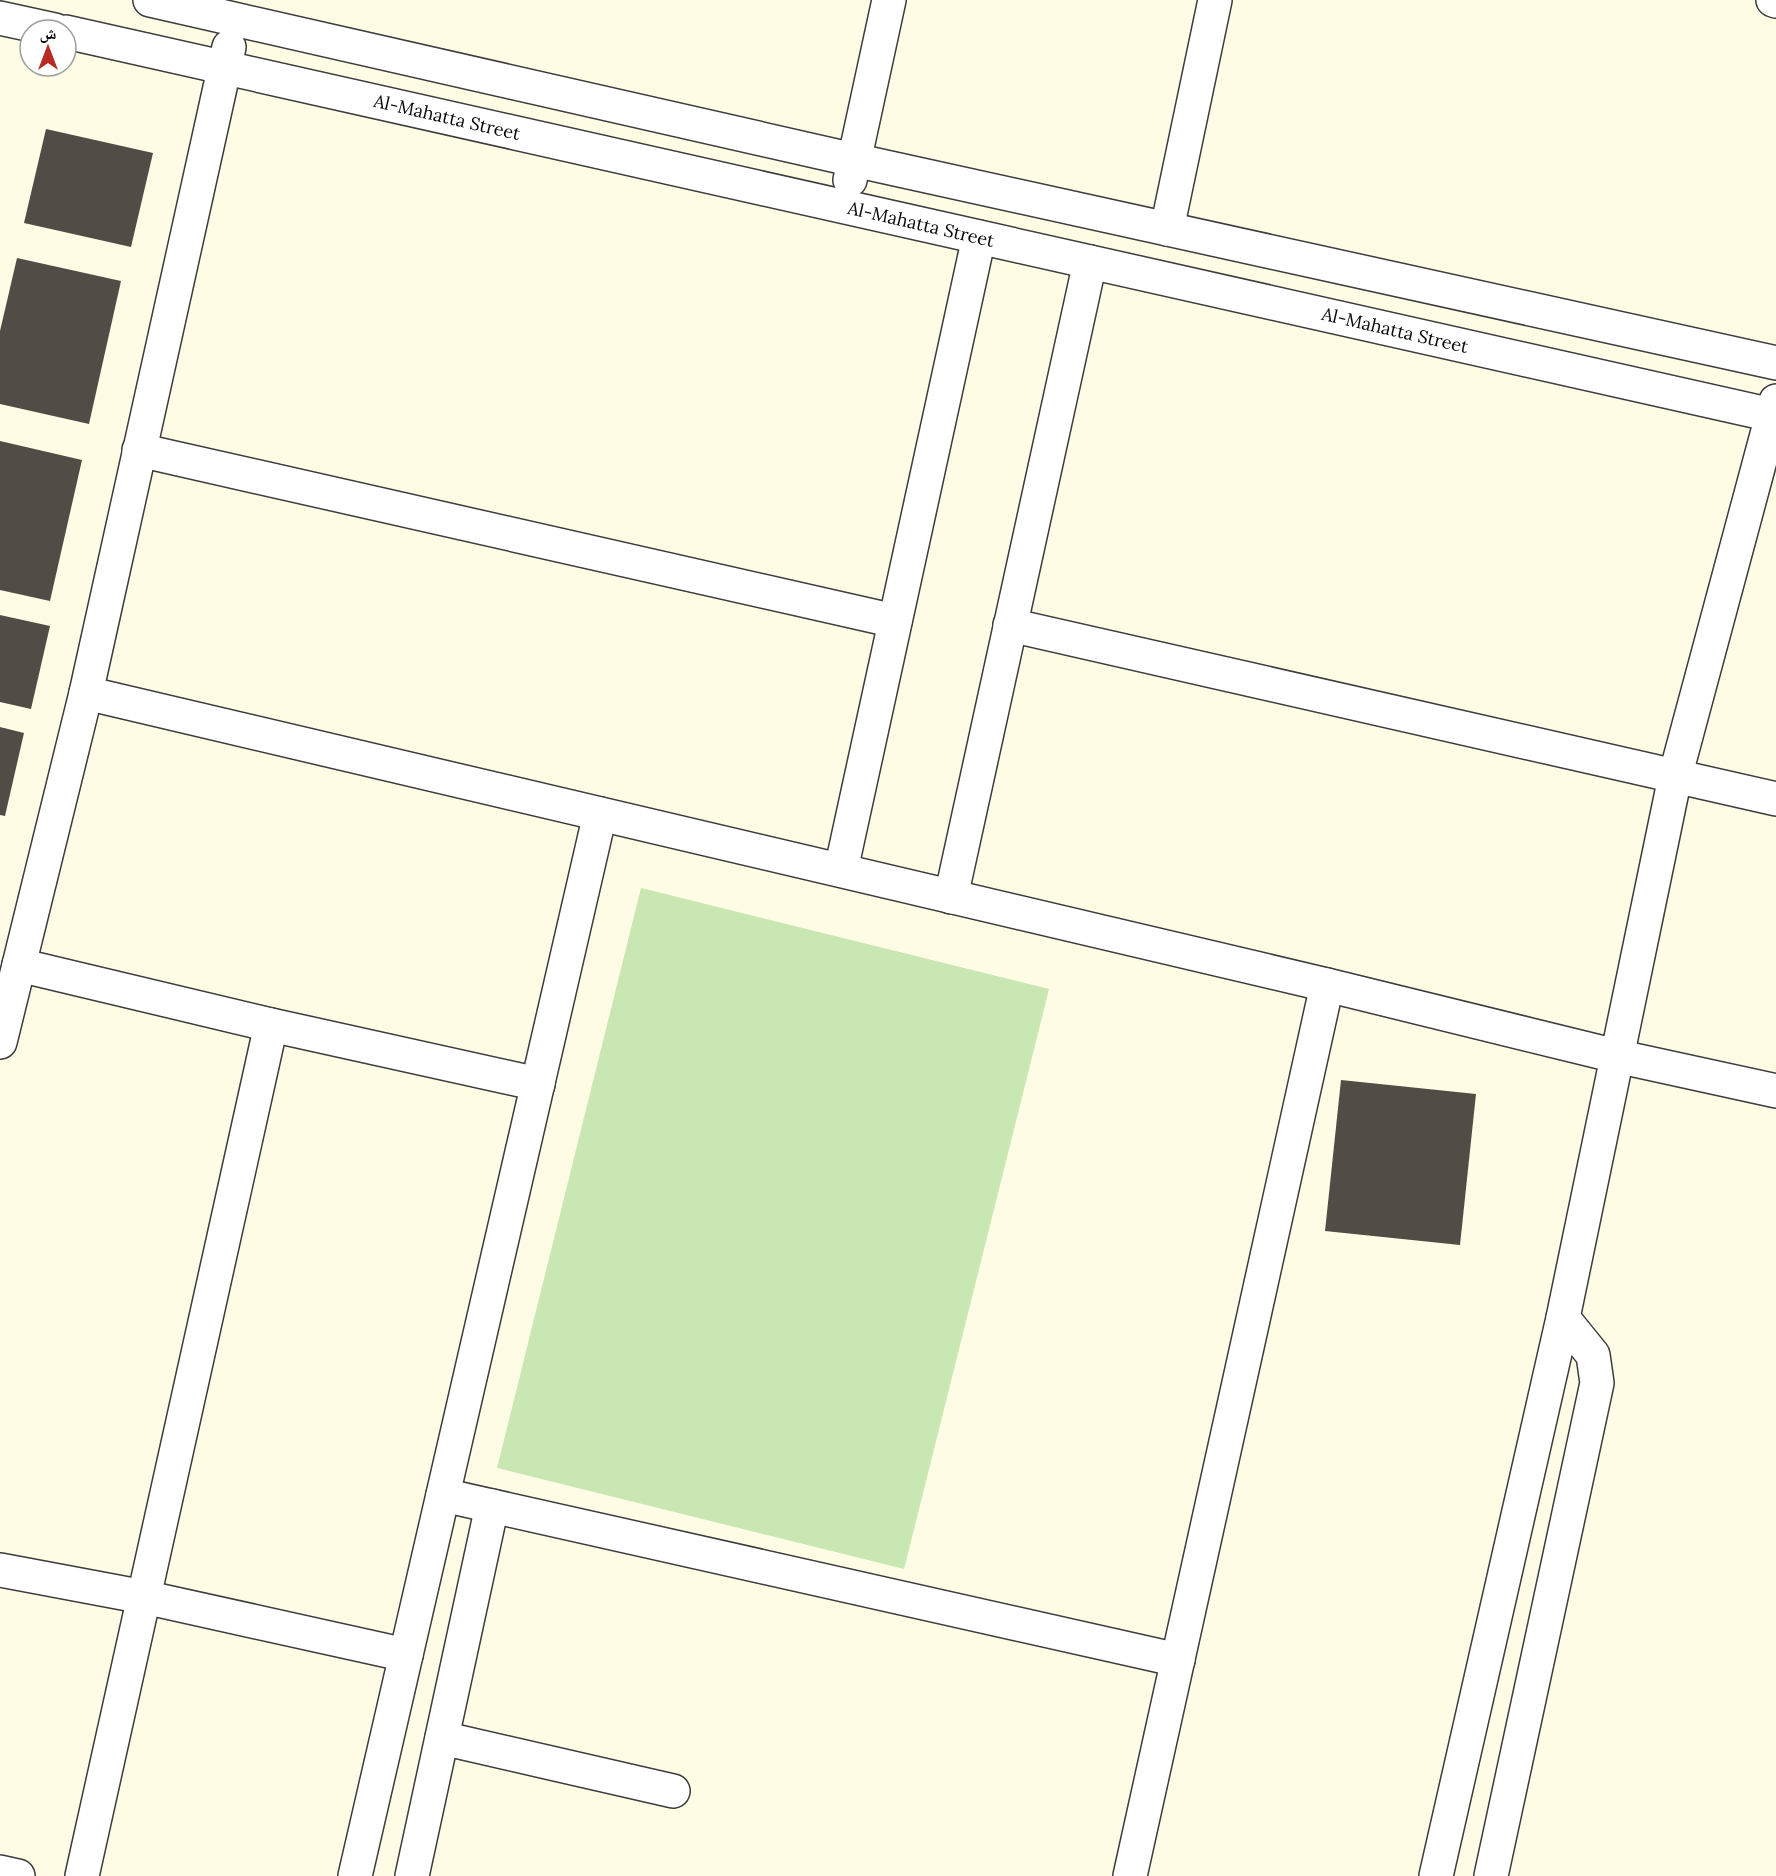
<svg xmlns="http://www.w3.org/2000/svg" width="1776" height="1876" font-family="Lora,'Noto Naskh Arabic',serif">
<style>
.green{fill:#c9e7b2}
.building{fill:#524c46}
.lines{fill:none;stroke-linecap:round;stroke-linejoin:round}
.minor-casing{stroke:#3c3c3c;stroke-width:36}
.minor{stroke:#fff;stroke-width:33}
.labels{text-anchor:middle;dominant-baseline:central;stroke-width:6;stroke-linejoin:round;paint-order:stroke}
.street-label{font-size:18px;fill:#090909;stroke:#fff}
</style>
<rect width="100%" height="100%" fill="#fffce6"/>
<!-- green -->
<path class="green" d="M641,888L1049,989L904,1569L497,1468Z"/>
<!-- building -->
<g class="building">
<path d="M46,129L153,153L131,247L24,223Z"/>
<path d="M17,258L121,281L89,424L0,404V331Z"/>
<path d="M0,441L82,460L50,601L0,590Z"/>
<path d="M0,615L50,626L31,709L0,702Z"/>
<path d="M0,727L24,733L5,816L0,815Z"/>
<path d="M1341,1080L1476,1094L1460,1245L1325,1231Z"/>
</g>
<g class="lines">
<defs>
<g id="minor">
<path d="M150,0L854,160L1776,363"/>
<path d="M1773,0L1776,1"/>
<path d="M0,18L55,30"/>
<path d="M66,32L1776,416"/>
<path d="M850,180L889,0"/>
<path d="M1167,229L1215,0"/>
<path d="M139,450L895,621"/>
<path d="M1010,625L1776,799"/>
<path d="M86,693L1327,985L1616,1056L1776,1091"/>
<path d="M841,870L979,237"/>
<path d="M951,897L1090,262"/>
<path d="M19,965L271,1025L538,1084"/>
<path d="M0,1042L86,693L229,47"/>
<path d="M443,1495L1178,1660"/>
<path d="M0,1570L144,1597L406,1655"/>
<path d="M442,1738L673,1791"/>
<path d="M0,1872L18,1876"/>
<path d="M82,1876L271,1025"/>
<path d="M355,1876L600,814"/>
<path d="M412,1876L492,1506"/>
<path d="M1130,1876L1327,985"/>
<path d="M1436,1876L1563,1318L1675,777L1776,401"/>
<path d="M1491,1876L1597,1383L1593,1355L1563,1318"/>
</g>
</defs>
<!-- minor casing -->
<use href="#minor" class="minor-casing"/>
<!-- minor -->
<use href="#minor" class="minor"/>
</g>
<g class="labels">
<!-- street labels -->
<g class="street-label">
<text transform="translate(447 117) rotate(13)">Al-Mahatta Street</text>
<text transform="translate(921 224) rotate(13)">Al-Mahatta Street</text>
<text transform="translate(1395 330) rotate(13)">Al-Mahatta Street</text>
</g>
</g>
<!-- north arrow -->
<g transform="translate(48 48)"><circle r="28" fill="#ffffff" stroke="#9d9d9d" stroke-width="1.5"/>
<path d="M0-4.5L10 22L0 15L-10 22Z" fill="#b62b25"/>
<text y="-9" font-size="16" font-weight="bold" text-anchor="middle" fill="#090909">ش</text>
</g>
</svg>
